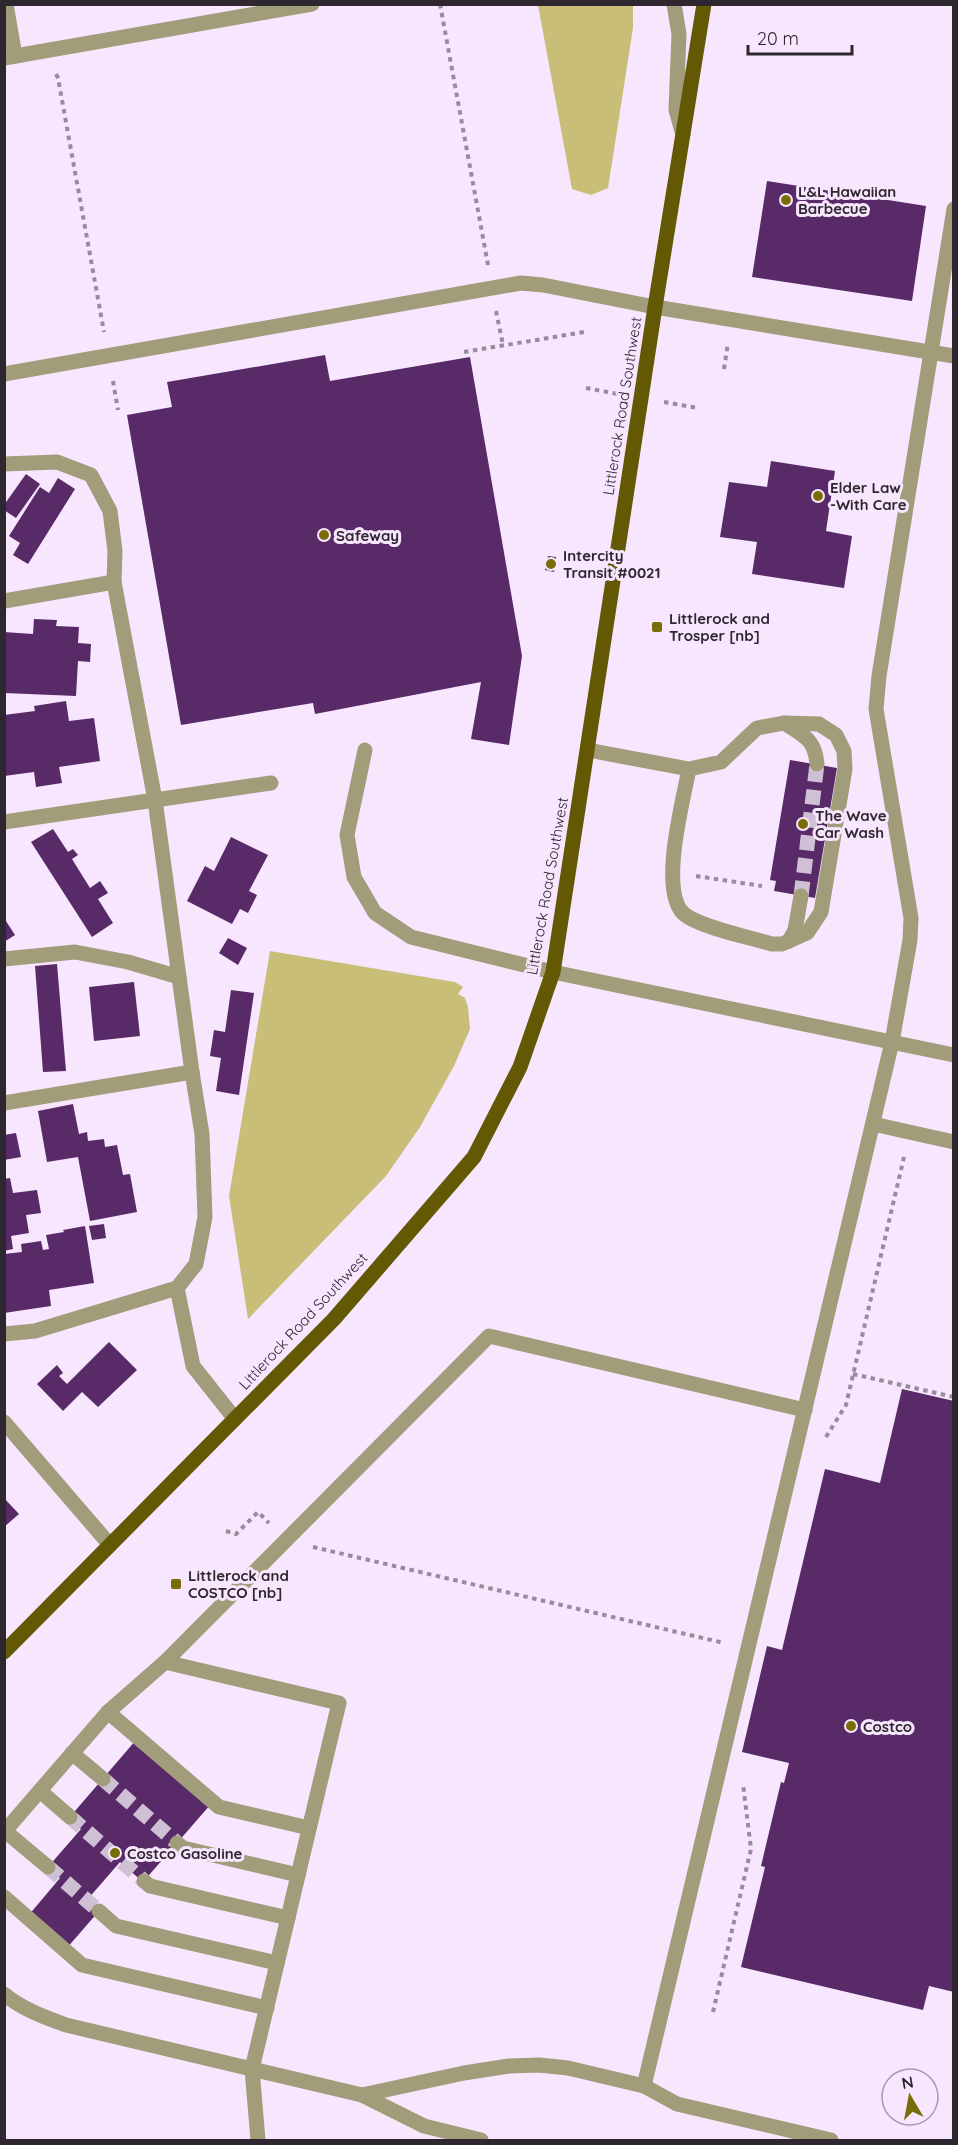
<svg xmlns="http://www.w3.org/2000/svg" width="958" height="2145" font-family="Quicksand,sans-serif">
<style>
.green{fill:#c8be78}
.building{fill:#582a67}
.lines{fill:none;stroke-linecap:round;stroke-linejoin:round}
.minor-tunnel{stroke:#d0c0d6;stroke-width:15;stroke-dasharray:15 8;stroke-linecap:butt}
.path{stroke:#978b9c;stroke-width:4;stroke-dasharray:4.5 4.5;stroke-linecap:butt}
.minor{stroke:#a19c79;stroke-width:15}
.major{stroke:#635905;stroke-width:15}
.poi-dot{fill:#796d08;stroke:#f8e6ff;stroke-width:2}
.labels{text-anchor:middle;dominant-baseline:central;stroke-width:6;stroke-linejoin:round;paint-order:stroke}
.poi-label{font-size:15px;font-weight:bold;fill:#2e2730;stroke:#f8e6ff;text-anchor:start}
.street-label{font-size:15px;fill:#2e2730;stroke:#f8e6ff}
</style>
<rect width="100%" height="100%" fill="#f8e6ff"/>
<!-- green -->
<g class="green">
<path d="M538,5H633V28L608,188L591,195L572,189Z"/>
<path d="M270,951L455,982L463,987L458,994L465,998L468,1007L470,1029L454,1066L420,1127L386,1176L248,1319L229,1196Z"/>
</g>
<!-- building -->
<g class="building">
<path d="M767,181L926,206L912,301L752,277Z"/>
<path d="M325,355L330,381L470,357L522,656L509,745L471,739L481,682L315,714L313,703L181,725L127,415L172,407L167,382Z"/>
<path d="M771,461L835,471L826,531L852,536L844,588L752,574L757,542L720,537L729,482L767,487Z"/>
<path d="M26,474L40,484L16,518L4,510V505Z"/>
<path d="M58,478L75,489L28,564L13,555L20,543L9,536L40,487L49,493Z"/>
<path d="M548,556L556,557L554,572L545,570Z"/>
<path d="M34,619L57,620L56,626L79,627L78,643L91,644L90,662L78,661L76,696L4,693V632L33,634Z"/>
<path d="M66,701L69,721L94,718L100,761L59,767L62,783L36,787L34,772L4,776V715L35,711L34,706Z"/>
<path d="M790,760L837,768L815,898L774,891L776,881L770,880Z"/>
<path d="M53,829L68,852L73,849L78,855L72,859L90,888L100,881L108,893L98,899L113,923L92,937L31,842Z"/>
<path d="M231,837L268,855L249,891L257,895L248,913L240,909L232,924L187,901L205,866L214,871Z"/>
<path d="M4,918L15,935L4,942Z"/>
<path d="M228,938L247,948L238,965L219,953Z"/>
<path d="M57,964L66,1071L43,1072L35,966Z"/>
<path d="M134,982L140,1036L94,1041L89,987Z"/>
<path d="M231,990L254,993L239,1095L216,1091L221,1058L210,1056L214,1030L225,1032Z"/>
<path d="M73,1104L79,1134L87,1132L88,1141L104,1139L105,1147L117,1145L123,1175L130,1174L137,1212L90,1221L78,1157L47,1162L38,1111Z"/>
<path d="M16,1133L21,1157L4,1160V1135Z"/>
<path d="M10,1178L13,1193L37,1190L41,1213L26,1215L29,1233L11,1236L13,1249L4,1251V1179Z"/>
<path d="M104,1224L106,1238L92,1240L89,1226Z"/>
<path d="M85,1226L94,1283L49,1290L51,1306L4,1313V1254L22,1252L21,1244L41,1241L43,1250L49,1249L46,1235L64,1232L63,1230Z"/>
<path d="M109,1342L137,1370L98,1407L82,1392L63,1411L37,1384L57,1365L63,1373L59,1376L67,1384Z"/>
<path d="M902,1389L954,1401V1992L929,1986L923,2010L741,1967L765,1867L761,1866L781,1782L784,1783L789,1763L742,1752L767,1646L782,1650L825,1469L880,1483Z"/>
<path d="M4,1498L19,1514L4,1527Z"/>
<path d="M136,1740L211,1804L143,1882L120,1862L87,1900L99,1911L66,1949L28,1916L60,1878L48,1867L81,1829L69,1818Z"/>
</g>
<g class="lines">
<!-- minor-tunnel -->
<g class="minor-tunnel">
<path d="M801,896L817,764"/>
<path d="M103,1779L177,1843"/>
<path d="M70,1817L144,1881"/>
<path d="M48,1867L99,1911"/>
</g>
<!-- path -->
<g class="path">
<path d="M440,4L488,265"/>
<path d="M56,74L58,78L104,332"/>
<path d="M496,311L503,345"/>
<path d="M464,352L584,332"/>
<path d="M724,369L728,343"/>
<path d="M113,381L118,410"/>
<path d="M586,388L618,394"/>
<path d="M664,402L698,408"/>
<path d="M696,876L762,886"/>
<path d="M853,1374L954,1397"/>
<path d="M826,1437L846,1405L904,1157"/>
<path d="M226,1531L236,1534L258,1512L269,1523"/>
<path d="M313,1547L724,1643"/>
<path d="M713,2012L751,1849L743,1784"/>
</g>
<!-- minor -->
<g class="minor">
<path d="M6,4L15,56"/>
<path d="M674,4L679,34L676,110L683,135"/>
<path d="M4,58L312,4"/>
<path d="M4,374L521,283L543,285L655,307L954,356"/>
<path d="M4,464L57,462L91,475L110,511L115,551L114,582"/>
<path d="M4,601L114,582L155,800L4,822"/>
<path d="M784,723C803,735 815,739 817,764"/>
<path d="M365,750L347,835L354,877L375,913L411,937L553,972L954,1055"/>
<path d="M588,750L689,769L721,762L757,728L784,723L819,724L836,735L844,751L845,769L821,912L807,933L782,944H772C752,938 694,926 682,912C660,886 683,801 689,769"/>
<path d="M789,941L795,930L801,896"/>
<path d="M4,959L75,952L128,962L179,977"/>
<path d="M4,1103L192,1072"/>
<path d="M873,1124L954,1142"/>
<path d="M177,1288L193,1366L235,1419"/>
<path d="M4,1334L35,1331L177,1288L196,1264L205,1217L202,1134L192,1072L155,800L271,783"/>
<path d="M4,1422L110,1545"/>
<path d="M165,1662L339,1703L252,2069L258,2140"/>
<path d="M108,1712L219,1807L309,1828"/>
<path d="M72,1753L103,1779"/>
<path d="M40,1791L70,1817"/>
<path d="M5,1831L48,1867"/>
<path d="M4,1832L108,1712L165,1662L489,1336L805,1410"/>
<path d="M177,1843L183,1848L298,1875"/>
<path d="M144,1881L150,1886L288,1918"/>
<path d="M4,1897L82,1965L267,2008"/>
<path d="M99,1911L116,1926L277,1963"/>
<path d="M4,1994C22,2009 44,2017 66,2025L362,2095L424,2126L481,2140"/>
<path d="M644,2086L892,1042L910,940L911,918L876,709L879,676L954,209"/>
<path d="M362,2095L464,2073L509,2066L539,2065L568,2068L644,2086L677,2104L831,2140"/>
</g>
<!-- major -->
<path class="major" d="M4,1652L334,1319L474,1157L520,1067L553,972L655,307L704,4"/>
</g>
<!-- markers -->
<g class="poi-dot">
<circle cx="786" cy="200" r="6"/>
<circle cx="818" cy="496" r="6"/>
<circle cx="324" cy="535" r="6"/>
<circle cx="551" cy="564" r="6"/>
<rect x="651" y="621" width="12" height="12" rx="3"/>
<circle cx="803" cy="824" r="6"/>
<rect x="170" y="1578" width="12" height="12" rx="3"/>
<circle cx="851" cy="1726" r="6"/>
<circle cx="115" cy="1853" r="6"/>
</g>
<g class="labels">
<!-- poi labels -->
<g class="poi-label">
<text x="798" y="191">L&amp;L Hawaiian<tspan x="798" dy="17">Barbecue</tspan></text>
<text x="830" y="487">Elder Law<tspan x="830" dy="17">-With Care</tspan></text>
<text x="336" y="535">Safeway</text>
<text x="563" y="555">Intercity<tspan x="563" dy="17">Transit #0021</tspan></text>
<text x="669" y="618">Littlerock and<tspan x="669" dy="17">Trosper [nb]</tspan></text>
<text x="815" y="815">The Wave<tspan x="815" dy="17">Car Wash</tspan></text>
<text x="188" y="1575">Littlerock and<tspan x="188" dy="17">COSTCO [nb]</tspan></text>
<text x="863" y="1726">Costco</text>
<text x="127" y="1853">Costco Gasoline</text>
</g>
<!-- street labels -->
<g class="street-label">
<text transform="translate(622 406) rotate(-81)">Littlerock Road Southwest</text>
<text transform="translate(547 886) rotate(-80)">Littlerock Road Southwest</text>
<text transform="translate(303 1321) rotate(-47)">Littlerock Road Southwest</text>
</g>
</g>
<!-- border -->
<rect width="958" height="2145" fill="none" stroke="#2e2730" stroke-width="12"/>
<!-- north arrow -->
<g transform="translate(910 2097) rotate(350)"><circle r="28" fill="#f8e6ff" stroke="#a79aac" stroke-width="1.5"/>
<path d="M0-4.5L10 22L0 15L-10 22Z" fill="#796d08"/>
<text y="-9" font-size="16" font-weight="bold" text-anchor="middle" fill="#2e2730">N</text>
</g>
<!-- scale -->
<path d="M748 45v9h104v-9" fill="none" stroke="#2e2730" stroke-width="3"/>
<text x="757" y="45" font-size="18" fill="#2e2730" stroke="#f8e6ff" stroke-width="4.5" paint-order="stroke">20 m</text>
</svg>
